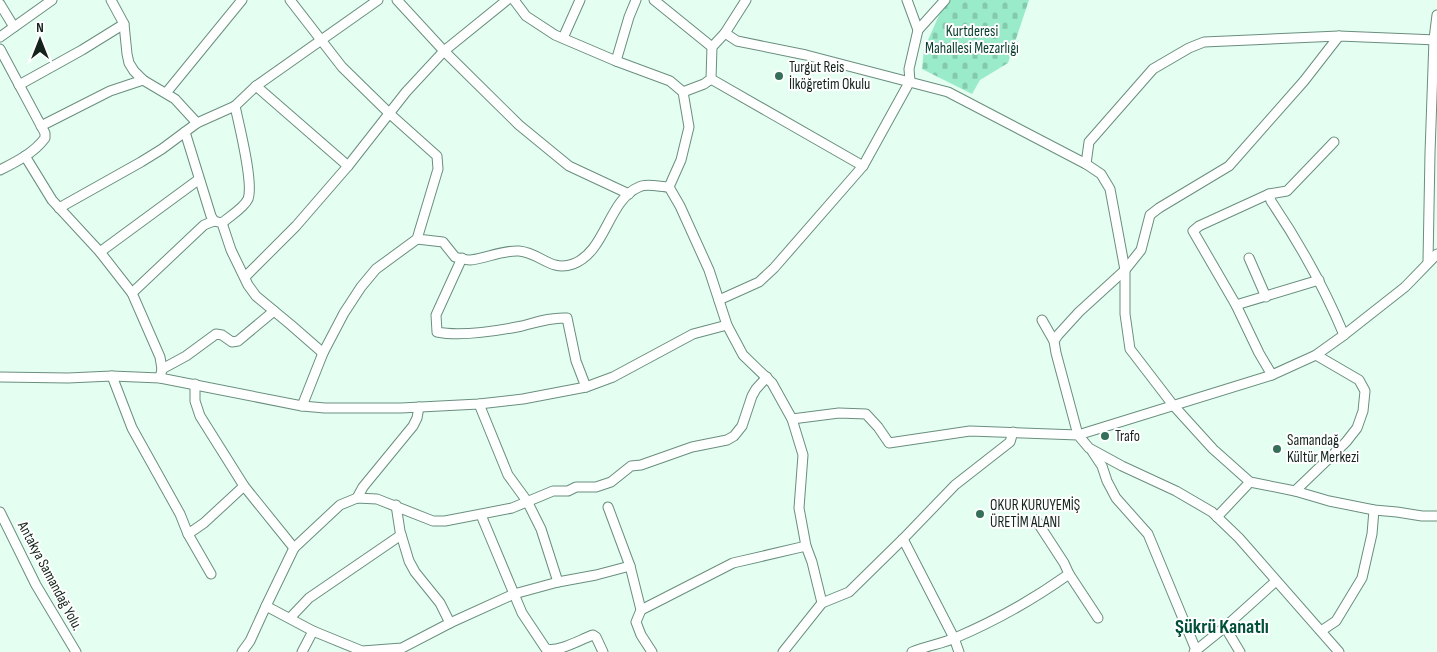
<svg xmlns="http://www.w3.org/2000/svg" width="1437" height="652" font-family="'Sofia Sans Condensed',sans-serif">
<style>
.cemetery{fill:url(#cemetery-stones)}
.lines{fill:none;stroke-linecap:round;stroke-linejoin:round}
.minor-casing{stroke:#698f7e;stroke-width:11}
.minor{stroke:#fff;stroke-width:9}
.poi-dot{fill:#356f59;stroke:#fff;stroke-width:2}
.labels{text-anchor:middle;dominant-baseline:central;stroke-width:4;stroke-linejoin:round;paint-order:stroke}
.park-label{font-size:15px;fill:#063d2b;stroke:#fff}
.poi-label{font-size:15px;fill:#14241d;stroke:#fff;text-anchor:start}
.street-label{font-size:15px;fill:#14241d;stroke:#fff}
.district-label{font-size:20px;font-weight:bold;fill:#005039;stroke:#fff}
</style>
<defs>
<pattern id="cemetery-stones" width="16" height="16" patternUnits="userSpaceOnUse" patternTransform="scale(1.25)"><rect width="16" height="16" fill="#9aebc9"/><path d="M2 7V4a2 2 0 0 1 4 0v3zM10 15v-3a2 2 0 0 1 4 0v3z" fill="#84c9ac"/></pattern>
</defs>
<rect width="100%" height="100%" fill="#e5fef2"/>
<!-- cemetery -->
<path class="cemetery" d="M949,0H1029L1008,63L980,80L972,94L922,69L924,49L944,4Z"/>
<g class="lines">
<defs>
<g id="minor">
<path d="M111,0L124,24L127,54L129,63L134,71L143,80L175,99L197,123"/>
<path d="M290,0L342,67L390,114L437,156L438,169L417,239L376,269L361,287L344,313L323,353L302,406"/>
<path d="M397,0L444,51L519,125L569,166L629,194"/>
<path d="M514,0L526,16L555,35L616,61L670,81L683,92L704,84L711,79L712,47L725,33L746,0"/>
<path d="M654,0L712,47"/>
<path d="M907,0L918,30"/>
<path d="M0,4L14,27"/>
<path d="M725,33L737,41L806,55L948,92L1086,164L1101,174L1110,189L1125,270V314L1130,349L1173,405L1213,449L1250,482L1295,491L1329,501L1374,510L1397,512L1422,516H1437"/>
<path d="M1339,36L1304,81L1229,166L1159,208L1150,215L1141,250L1125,270L1079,312L1058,335L1054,341L1056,353L1078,435L1272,375L1316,355L1344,335L1405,287L1437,254"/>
<path d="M0,37L52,0"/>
<path d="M563,38L580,0"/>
<path d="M0,49L45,133V138C34,153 16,162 0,170"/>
<path d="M616,61L629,17L636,0"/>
<path d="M711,79L863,166"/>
<path d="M19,85L82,50L124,24"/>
<path d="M256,86L348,166"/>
<path d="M166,93L242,0"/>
<path d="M41,126L110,91L143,80"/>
<path d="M185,132L211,216L214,221L222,223L231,250L248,285L256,296L291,325L323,353"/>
<path d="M25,156L52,200L100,252L132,293L160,357L162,369L160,378"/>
<path d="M1086,164L1089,142L1153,69L1189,48L1204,42L1339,36L1437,40"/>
<path d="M669,187L680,206L709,270L727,325L743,355L772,383L792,419L803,455L799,508L806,546L812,562L822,603"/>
<path d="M1269,194L1271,201C1300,244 1324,287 1344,335"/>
<path d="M59,208L141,162L162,149L197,123L235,106L256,86L378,0"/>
<path d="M222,223C230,216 244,208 248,199C254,183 239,125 235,106"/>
<path d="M417,239L443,242L455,257C459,258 465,260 470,260C485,259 501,250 519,251C541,253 550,272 573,264C606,252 608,200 639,187C646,183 661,187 669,187L681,160L689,127L683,92"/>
<path d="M100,252L198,180"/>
<path d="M462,258L436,315L437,332C461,337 497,331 522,326C537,322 552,317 567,318L576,361L586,387"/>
<path d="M1249,258L1266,297"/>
<path d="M1428,262L1430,153L1434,39L1437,15"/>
<path d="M245,277L296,226L348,166L406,92L444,51L507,0"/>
<path d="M132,293L204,225L214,221"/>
<path d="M719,300L759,282L774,268L863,166L910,81L909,69L918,30L945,0"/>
<path d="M1236,305L1319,280"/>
<path d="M1042,320L1054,341"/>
<path d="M162,369L186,356L216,334L222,335L232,342L238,341L274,311"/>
<path d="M1272,375L1259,353L1236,305L1193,231L1199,226L1269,194L1287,191L1334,142"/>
<path d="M112,376L132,428L180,514L188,534L211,574"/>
<path d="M0,377L68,378L112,376L160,378L302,406L325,408H401L479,404L523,399L586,387L613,377L693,334L727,325"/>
<path d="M195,384V401L200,416L244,486L294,548"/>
<path d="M479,404L508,475L527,501L541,529L558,582"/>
<path d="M792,419L839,413L866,414L878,427L889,443L970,431L1078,435L1089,448L1122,466L1176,491L1212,512L1239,538L1339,652"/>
<path d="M1092,451L1102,466L1107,481L1116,498L1148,534L1196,650"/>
<path d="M1295,491L1346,442L1357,428L1363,411L1365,391L1359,380L1316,355"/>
<path d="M357,498L363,487L413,426L417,418L419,407"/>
<path d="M396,505L400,531L409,561L415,572L440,603L450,623"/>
<path d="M608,507L630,566L641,610L636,622L641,635L652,652"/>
<path d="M0,512L36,585L76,652"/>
<path d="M481,515L522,613L546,649C560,652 579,640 593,635L596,637L603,652"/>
<path d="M1217,517L1250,482"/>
<path d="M188,534L204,523L244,486"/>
<path d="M903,539L954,638L959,652"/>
<path d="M630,566L596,575L558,582L514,594L450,623L402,648L362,651L313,631L266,606L294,548L340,505L357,498L377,499L433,521H445L512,508L553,491H568L576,487H596L611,482L631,466L641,465L692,447L727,440L734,436L742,426L752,396L756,389L767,377"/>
<path d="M1069,574L1098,618"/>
<path d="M641,610L733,563L806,546"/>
<path d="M290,618L309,598L401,535"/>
<path d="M1225,627L1240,652"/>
<path d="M1321,631L1336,621L1362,578L1372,534L1374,510"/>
<path d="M242,652L250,641L266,606"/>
<path d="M302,652L313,631"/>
<path d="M783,652L822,603L849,592L903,539L955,485L1010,442L1013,432"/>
<path d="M912,652C926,646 941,644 955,638C995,621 1034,599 1069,574L1064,563L1036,520"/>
<path d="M1194,652L1225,627L1276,581"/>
</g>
</defs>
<!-- minor casing -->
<use href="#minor" class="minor-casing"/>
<!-- minor -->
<use href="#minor" class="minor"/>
</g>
<!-- markers -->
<g class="poi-dot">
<circle cx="779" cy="76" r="5"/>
<circle cx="1105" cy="436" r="5"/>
<circle cx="1277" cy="449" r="5"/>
<circle cx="980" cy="514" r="5"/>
</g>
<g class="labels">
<!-- park labels -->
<g class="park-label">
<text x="972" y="31">Kurtderesi<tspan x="972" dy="17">Mahallesi Mezarlığı</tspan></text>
</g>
<!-- poi labels -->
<g class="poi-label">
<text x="789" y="67">Turgut Reis<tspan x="789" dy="17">İlköğretim Okulu</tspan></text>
<text x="1115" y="436">Trafo</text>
<text x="1287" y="440">Samandağ<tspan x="1287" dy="17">Kültür Merkezi</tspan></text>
<text x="990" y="505">OKUR KURUYEMİŞ<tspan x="990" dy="17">ÜRETİM ALANI</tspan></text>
</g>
<!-- street labels -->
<g class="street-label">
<text transform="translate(50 576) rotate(62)">Antakya Samandağ Yolu.</text>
</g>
<!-- district labels -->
<g class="district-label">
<text x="1222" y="627">Şükrü Kanatlı</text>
</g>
</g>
<!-- north arrow -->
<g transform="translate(40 40)" stroke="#ffffff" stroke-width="4" paint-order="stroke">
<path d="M0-4L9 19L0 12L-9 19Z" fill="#14241d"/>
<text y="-8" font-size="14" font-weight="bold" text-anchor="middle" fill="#14241d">N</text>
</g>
</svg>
